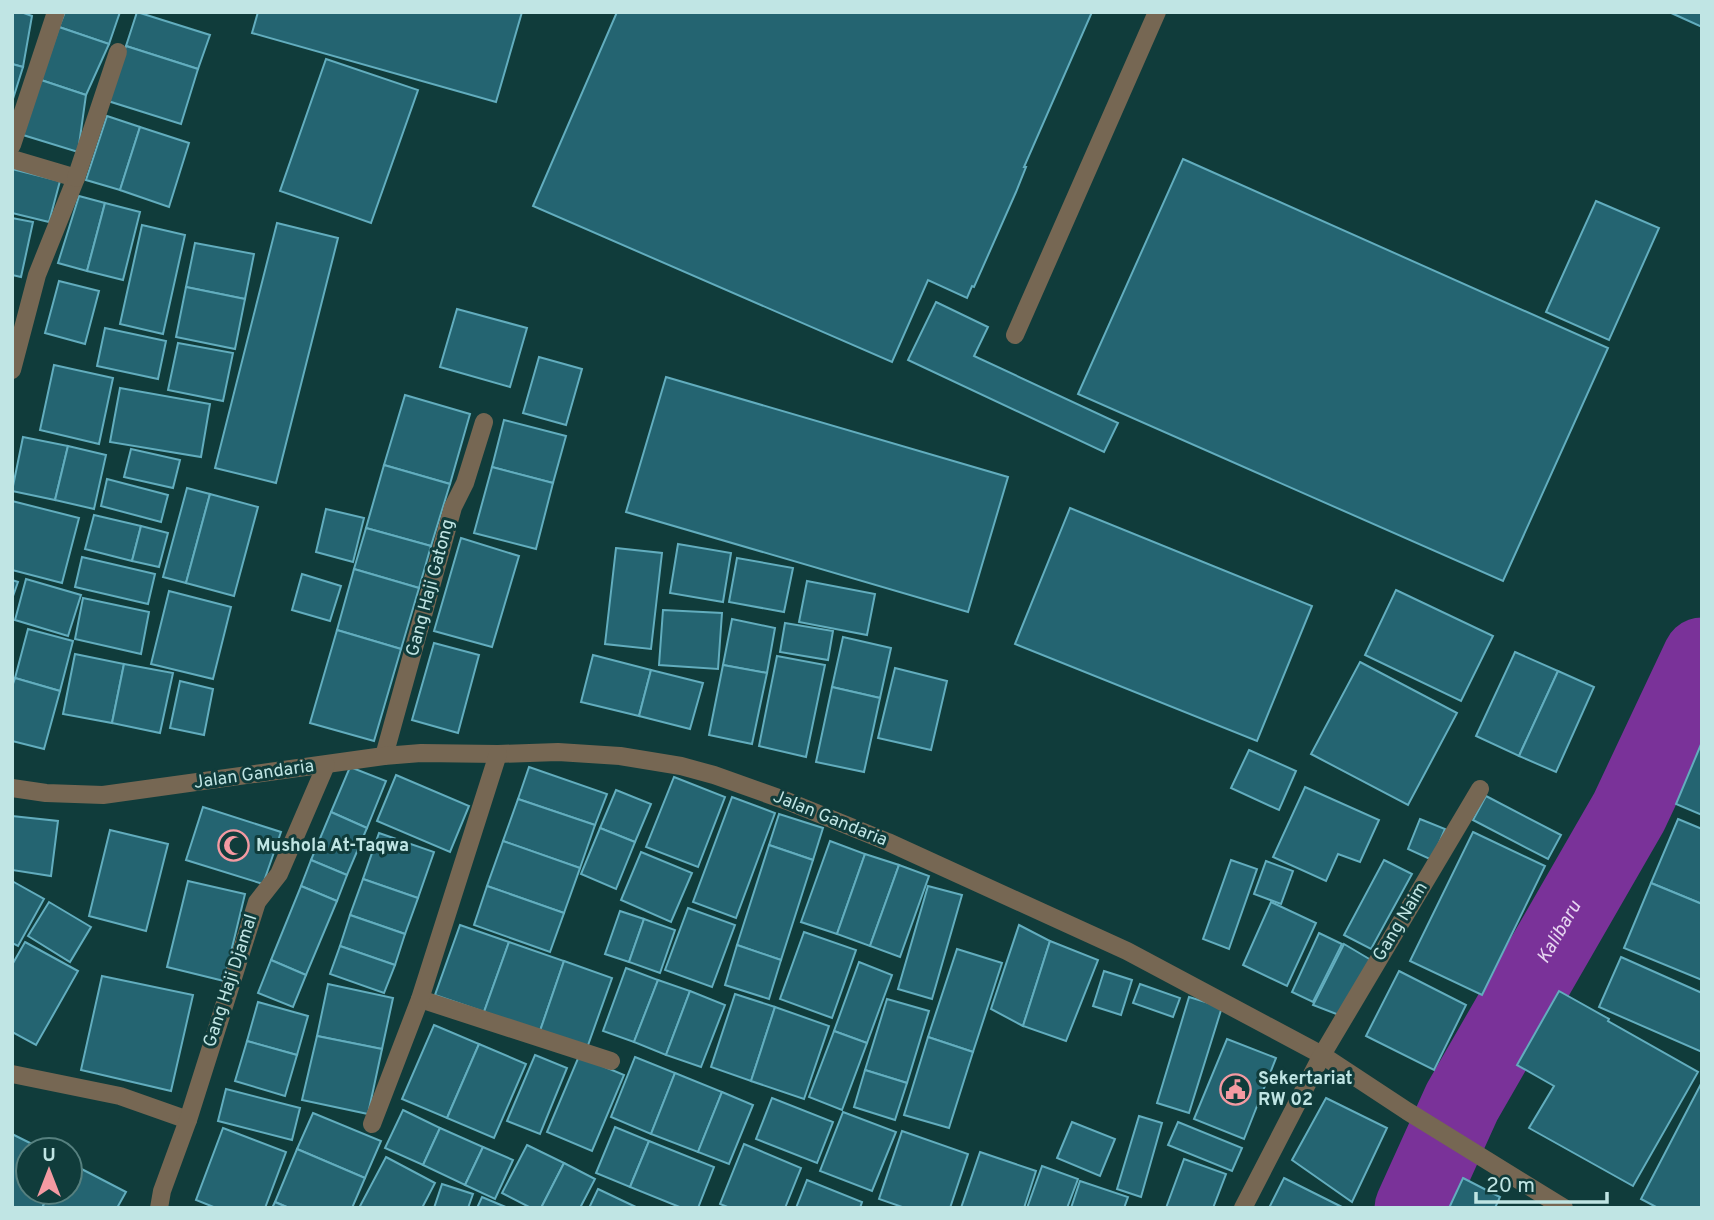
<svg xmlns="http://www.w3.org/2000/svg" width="1714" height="1220" font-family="Overpass,sans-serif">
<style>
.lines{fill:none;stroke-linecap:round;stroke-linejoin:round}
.river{stroke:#7a3299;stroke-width:79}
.building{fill:#246471;stroke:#62adbe;stroke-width:2}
.service{stroke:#766753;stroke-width:18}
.minor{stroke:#766753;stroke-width:18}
.labels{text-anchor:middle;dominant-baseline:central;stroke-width:6;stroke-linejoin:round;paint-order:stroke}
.street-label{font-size:18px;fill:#c0e5e4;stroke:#103c3b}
.poi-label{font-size:18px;font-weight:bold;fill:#c0e5e4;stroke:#103c3b;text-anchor:start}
.water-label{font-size:19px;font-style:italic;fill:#e7d6f1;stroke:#103c3b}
</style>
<rect width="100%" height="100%" fill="#103c3b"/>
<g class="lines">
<!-- river -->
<path class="river" id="s1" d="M1414,1208L1462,1102L1629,812L1702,657"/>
</g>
<!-- building -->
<g class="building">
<path d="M12,12H21L32,16L23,67L12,64Z"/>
<path d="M65,12H120L109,44L59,27Z"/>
<path d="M137,12L210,35L198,69L126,46Z"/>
<path d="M258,12H522L496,102L252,33Z"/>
<path d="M617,12H1092L1024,167H1026L1016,192L974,287L972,286L967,298L928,280L892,362L533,206Z"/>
<path d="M1669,12H1702V27Z"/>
<path d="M59,27L109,44L86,95L41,80Z"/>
<path d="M126,46L198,69L181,124L108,101Z"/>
<path d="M326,59L418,90L371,223L280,191Z"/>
<path d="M12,64L23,67L12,102Z"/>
<path d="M41,80L86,95L78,152L23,135Z"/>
<path d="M107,116L140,127L120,190L86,180Z"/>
<path d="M140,127L189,143L169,207L120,190Z"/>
<path d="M1183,159L1608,348L1503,581L1078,394Z"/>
<path d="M12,169L60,181L49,222L12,213Z"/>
<path d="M79,196L105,203L87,271L58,263Z"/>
<path d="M1596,201L1659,228L1609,340L1546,312Z"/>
<path d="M105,203L140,212L123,280L87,271Z"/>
<path d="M12,218L33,222L21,277L12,275Z"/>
<path d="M277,223L338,238L276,483L215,468Z"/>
<path d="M142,225L185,235L163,334L120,324Z"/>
<path d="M195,243L254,254L245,299L186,287Z"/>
<path d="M59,281L99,291L85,344L45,333Z"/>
<path d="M186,287L245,299L235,349L176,337Z"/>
<path d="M936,302L988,327L974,356L1118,423L1104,452L908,360Z"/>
<path d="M457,309L527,328L510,387L440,367Z"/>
<path d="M105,328L166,341L158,379L97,366Z"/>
<path d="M178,343L233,353L223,401L168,390Z"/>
<path d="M539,357L582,369L566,425L523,413Z"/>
<path d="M54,365L113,378L99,444L40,430Z"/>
<path d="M666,377L1008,477L968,612L626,512Z"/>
<path d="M120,388L210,404L201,457L110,442Z"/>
<path d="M405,395L470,414L450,484L384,465Z"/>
<path d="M504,420L566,436L553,483L492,467Z"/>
<path d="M23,437L68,446L55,500L12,491Z"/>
<path d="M68,446L106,455L94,509L55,500Z"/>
<path d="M131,449L180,460L173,488L124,477Z"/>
<path d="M384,465L450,484L431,546L366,528Z"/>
<path d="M492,467L553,483L536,549L474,533Z"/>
<path d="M107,479L168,495L161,522L101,506Z"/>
<path d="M187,488L210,494L186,583L163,577Z"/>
<path d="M210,494L258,507L234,596L186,583Z"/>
<path d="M12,501L79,518L62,583L12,570Z"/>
<path d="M1070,508L1312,606L1257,741L1015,644Z"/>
<path d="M326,509L364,518L353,562L316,552Z"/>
<path d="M94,515L141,526L132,561L85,549Z"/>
<path d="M141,526L168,533L159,567L132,561Z"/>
<path d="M366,528L431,546L419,588L354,569Z"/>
<path d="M461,538L519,556L492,647L434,631Z"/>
<path d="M678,544L731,553L723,602L670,593Z"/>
<path d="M616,548L662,553L651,649L605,644Z"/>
<path d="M82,557L155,574L148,604L75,587Z"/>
<path d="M737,558L793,568L784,612L729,602Z"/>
<path d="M354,569L419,588L401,649L337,630Z"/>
<path d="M302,574L341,586L330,621L292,610Z"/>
<path d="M26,579L81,595L68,636L15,620Z"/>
<path d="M12,580L18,582L12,599Z"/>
<path d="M807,581L875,594L867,635L799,622Z"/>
<path d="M1396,590L1493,636L1461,701L1365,655Z"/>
<path d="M169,591L231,607L213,679L151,664Z"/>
<path d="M83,598L149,612L141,654L75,639Z"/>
<path d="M663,610L722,613L718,669L659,665Z"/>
<path d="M732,619L775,628L767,673L723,665Z"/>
<path d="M785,623L833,631L828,660L780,652Z"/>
<path d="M28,629L73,641L60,691L15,678Z"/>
<path d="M337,630L401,649L374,741L310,723Z"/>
<path d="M843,637L891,648L880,698L832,687Z"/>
<path d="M434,643L479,655L458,733L412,720Z"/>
<path d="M1515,652L1558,671L1519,756L1476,736Z"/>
<path d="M75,654L124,664L112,723L63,714Z"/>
<path d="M593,655L651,670L639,716L581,702Z"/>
<path d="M777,656L825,665L806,757L759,746Z"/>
<path d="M1360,662L1457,713L1408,805L1311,754Z"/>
<path d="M124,664L173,673L160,733L112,723Z"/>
<path d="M723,665L767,673L752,744L709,735Z"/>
<path d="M895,668L947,681L931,750L878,738Z"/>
<path d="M651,670L703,683L690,729L639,716Z"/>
<path d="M1558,671L1594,687L1556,772L1519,756Z"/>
<path d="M15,678L60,691L44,749L12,741V687Z"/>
<path d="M180,681L213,689L204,735L170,728Z"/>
<path d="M832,687L880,698L864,772L816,762Z"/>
<path d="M1702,742V815L1676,804Z"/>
<path d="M1249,750L1296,771L1279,810L1231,788Z"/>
<path d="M350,767L386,781L367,828L331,812Z"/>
<path d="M529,767L607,794L595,825L518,799Z"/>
<path d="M396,775L469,806L450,852L377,821Z"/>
<path d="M674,777L725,797L698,867L646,847Z"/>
<path d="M1305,787L1379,820L1360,862L1338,854L1326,881L1273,857Z"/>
<path d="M616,790L651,804L635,842L600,828Z"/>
<path d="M1486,796L1561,835L1548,859L1473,820Z"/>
<path d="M732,797L775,813L736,918L693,902Z"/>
<path d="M518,799L595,825L580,868L503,841Z"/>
<path d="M203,807L281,832L263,884L186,860Z"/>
<path d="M331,812L367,828L347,875L311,860Z"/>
<path d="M779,814L823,828L813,860L769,845Z"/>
<path d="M12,816L58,821L51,876L12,870Z"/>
<path d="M1420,819L1445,829L1432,860L1408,849Z"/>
<path d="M1678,819L1702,829V904L1651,883Z"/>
<path d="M600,828L635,842L616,889L581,874Z"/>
<path d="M110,830L168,844L146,931L89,916Z"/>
<path d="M1473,832L1545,866L1482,995L1410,961Z"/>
<path d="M379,833L434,852L418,898L363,879Z"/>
<path d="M503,841L580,868L564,913L487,886Z"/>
<path d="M830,841L865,854L837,934L801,922Z"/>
<path d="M769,845L813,860L781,960L737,945Z"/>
<path d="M641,852L692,873L671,922L621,900Z"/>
<path d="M865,854L899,865L870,946L837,934Z"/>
<path d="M311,860L347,875L337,901L301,886Z"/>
<path d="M1231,860L1257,869L1229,949L1203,939Z"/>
<path d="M1384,860L1412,874L1371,949L1344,935Z"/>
<path d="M1266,861L1293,871L1281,904L1254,894Z"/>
<path d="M899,865L929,876L900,957L870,946Z"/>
<path d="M363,879L418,898L405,934L350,915Z"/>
<path d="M12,881L44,899L18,946L12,943Z"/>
<path d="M188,881L245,894L224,981L167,967Z"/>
<path d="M1651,883L1702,904V980L1624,948Z"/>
<path d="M301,886L337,901L306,975L271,960Z"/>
<path d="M487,886L564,913L550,952L474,925Z"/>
<path d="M928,886L962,895L932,999L898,989Z"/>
<path d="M49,902L91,927L70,962L28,936Z"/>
<path d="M1271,902L1316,923L1287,986L1243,965Z"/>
<path d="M688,908L735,925L712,987L665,970Z"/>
<path d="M620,911L644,919L629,962L605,954Z"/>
<path d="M350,915L405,934L395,965L340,946Z"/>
<path d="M644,919L675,930L660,973L629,962Z"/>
<path d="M460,925L509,942L484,1012L435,995Z"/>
<path d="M1019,925L1050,941L1023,1026L991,1009Z"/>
<path d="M804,932L856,950L832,1018L780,999Z"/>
<path d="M1319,933L1342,944L1313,1002L1292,992Z"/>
<path d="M1050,941L1098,960L1066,1041L1023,1026Z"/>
<path d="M25,942L78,971L36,1045L12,1032V965Z"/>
<path d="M509,942L564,961L540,1031L484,1012Z"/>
<path d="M1344,944L1371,960L1339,1015L1313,1005Z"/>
<path d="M737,945L781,960L769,999L725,985Z"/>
<path d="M340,946L395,965L384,993L330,974Z"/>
<path d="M957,949L1002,963L973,1052L928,1037Z"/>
<path d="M1621,957L1702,993V1052L1599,1007Z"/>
<path d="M271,960L306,975L293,1007L258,993Z"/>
<path d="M564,961L612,978L587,1048L540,1031Z"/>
<path d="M859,962L892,975L867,1043L834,1031Z"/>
<path d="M626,968L658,980L634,1042L603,1031Z"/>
<path d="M1104,971L1132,980L1121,1015L1093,1006Z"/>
<path d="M1399,971L1466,1005L1434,1070L1366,1036Z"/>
<path d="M102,976L193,995L171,1091L81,1070Z"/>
<path d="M658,980L690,991L666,1055L634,1042Z"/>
<path d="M328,984L393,998L382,1049L317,1036Z"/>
<path d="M1140,984L1180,998L1173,1017L1133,1003Z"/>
<path d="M690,991L725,1005L701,1067L666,1055Z"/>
<path d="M1559,991L1609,1019L1608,1021L1698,1072L1633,1186L1529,1128L1554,1086L1517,1065Z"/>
<path d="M735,994L775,1007L751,1081L711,1067Z"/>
<path d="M1189,997L1222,1007L1189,1113L1157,1103Z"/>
<path d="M887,999L929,1011L907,1083L865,1070Z"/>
<path d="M258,1002L308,1016L297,1055L247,1041Z"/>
<path d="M775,1007L829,1026L804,1099L751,1081Z"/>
<path d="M434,1025L479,1044L447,1118L402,1099Z"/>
<path d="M834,1031L867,1043L842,1110L809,1097Z"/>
<path d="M317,1036L382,1049L368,1114L302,1100Z"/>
<path d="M928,1037L973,1052L949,1128L904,1115Z"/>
<path d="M1227,1039L1276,1058L1244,1139L1194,1119Z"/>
<path d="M247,1041L297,1055L285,1096L235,1081Z"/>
<path d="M479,1044L526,1064L494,1138L447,1118Z"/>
<path d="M535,1055L567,1068L540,1134L507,1121Z"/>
<path d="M579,1056L624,1075L592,1151L547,1132Z"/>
<path d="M635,1057L675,1073L651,1134L611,1117Z"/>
<path d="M865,1070L907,1083L895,1120L854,1107Z"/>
<path d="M675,1073L722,1092L698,1152L651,1134Z"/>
<path d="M1702,1082V1208H1658L1641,1199Z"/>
<path d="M226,1089L300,1108L292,1140L218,1121Z"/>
<path d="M722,1092L753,1105L729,1164L698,1152Z"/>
<path d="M772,1098L833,1122L817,1163L756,1139Z"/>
<path d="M1326,1098L1387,1128L1352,1202L1292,1160Z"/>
<path d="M403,1110L440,1128L423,1165L385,1148Z"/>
<path d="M843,1112L896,1132L872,1191L820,1171Z"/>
<path d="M313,1113L381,1141L365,1178L297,1149Z"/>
<path d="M1139,1116L1162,1123L1141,1197L1117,1189Z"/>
<path d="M1072,1122L1115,1139L1100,1176L1057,1158Z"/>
<path d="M1178,1122L1242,1148L1232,1171L1168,1145Z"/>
<path d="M615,1127L649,1141L630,1187L596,1173Z"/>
<path d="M223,1128L286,1152L265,1208H216L196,1200Z"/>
<path d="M440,1128L483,1147L465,1185L423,1165Z"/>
<path d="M902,1131L968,1154L950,1208H905L879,1199Z"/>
<path d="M12,1134L44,1150H28V1192H50L42,1208H12Z"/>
<path d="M649,1141L714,1167L698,1208H682L630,1187Z"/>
<path d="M744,1144L801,1168L785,1208H730L720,1204Z"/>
<path d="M527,1145L564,1163L541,1208H531L502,1193Z"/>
<path d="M483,1147L513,1160L495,1199L465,1185Z"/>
<path d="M297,1149L365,1178L352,1208H289L275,1202Z"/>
<path d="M980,1152L1036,1171L1024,1208H961Z"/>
<path d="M386,1157L435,1183L422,1208H359Z"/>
<path d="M1184,1159L1226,1174L1213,1208H1166Z"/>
<path d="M70,1163L126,1192L117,1208H42L50,1192H70Z"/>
<path d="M564,1163L595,1179L580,1208H541Z"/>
<path d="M1042,1166L1078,1179L1067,1208H1027Z"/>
<path d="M1284,1178L1344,1208H1269Z"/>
<path d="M1463,1178L1500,1197L1495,1208H1449Z"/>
<path d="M807,1180L862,1202L860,1208H796Z"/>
<path d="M1080,1181L1128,1197L1124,1208H1071Z"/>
<path d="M442,1184L473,1194L468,1208H434Z"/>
<path d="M598,1189L638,1208H589Z"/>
<path d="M482,1197L508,1208H477Z"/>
<path d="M275,1202L289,1208H272Z"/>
</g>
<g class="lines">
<!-- service -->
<path class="service" d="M1015,335L1157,12"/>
<!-- minor -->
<g class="minor">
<path d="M12,145L56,12"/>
<path d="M12,159L76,178L37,275L12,370"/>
<path d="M76,178L118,52"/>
<path d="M384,756L453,507L465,483L484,422"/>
<path d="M12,788L46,793L103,795L384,756L421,753L498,754L558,752L620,756L681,766L714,775L787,801L888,842L1127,951L1322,1055L1407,1111L1564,1208"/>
<path d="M420,999L611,1061"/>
<path d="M12,1074L120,1096L188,1120"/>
<path d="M372,1124L420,999L498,754"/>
<path d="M159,1208L162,1191L188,1120L257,902L279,874L326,765"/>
<path d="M1243,1208L1322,1055L1480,789"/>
</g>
</g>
<!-- icons -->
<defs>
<symbol id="mosque-ring" viewBox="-11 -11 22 22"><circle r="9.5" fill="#103c3b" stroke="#f49aa2" stroke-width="1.5"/><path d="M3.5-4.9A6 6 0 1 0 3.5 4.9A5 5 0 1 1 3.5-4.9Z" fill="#f49aa2"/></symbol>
<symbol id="civic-ring" viewBox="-11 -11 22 22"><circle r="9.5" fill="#103c3b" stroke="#f49aa2" stroke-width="1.5"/><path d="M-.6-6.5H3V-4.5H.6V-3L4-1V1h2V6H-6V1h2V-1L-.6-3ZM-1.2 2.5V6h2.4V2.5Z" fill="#f49aa2"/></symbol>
</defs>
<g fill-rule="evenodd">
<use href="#mosque-ring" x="216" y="828" width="35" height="35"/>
<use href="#civic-ring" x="1218" y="1072" width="35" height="35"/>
</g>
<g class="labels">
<!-- street labels -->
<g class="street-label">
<text transform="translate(431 588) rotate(-75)">Gang Haji Gatong</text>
<text transform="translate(254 775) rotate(-8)">Jalan Gandaria</text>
<text transform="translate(830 819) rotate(22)">Jalan Gandaria</text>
<text transform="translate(1401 922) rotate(-59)">Gang Naim</text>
<text transform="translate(231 981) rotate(-72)">Gang Haji Djamal</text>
</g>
<!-- poi labels -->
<g class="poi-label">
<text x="256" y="846">Mushola At-Taqwa</text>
<text x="1258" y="1079">Sekertariat<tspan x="1258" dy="21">RW 02</tspan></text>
</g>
<!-- water labels -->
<g class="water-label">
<text stroke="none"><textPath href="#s1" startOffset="312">Kalibaru</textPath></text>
</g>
</g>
<!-- border -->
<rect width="1714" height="1220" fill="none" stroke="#c0e5e4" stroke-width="28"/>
<!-- north arrow -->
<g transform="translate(49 1171)"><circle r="33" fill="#103c3b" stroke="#56807f" stroke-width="2"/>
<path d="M0-5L12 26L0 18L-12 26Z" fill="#f49aa2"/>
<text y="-10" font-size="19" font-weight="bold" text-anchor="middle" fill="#c0e5e4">U</text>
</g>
<!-- scale -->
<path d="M1476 1192v10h131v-10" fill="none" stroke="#c0e5e4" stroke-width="3.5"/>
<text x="1486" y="1192" font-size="21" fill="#c0e5e4" stroke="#103c3b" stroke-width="5" paint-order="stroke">20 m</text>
</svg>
